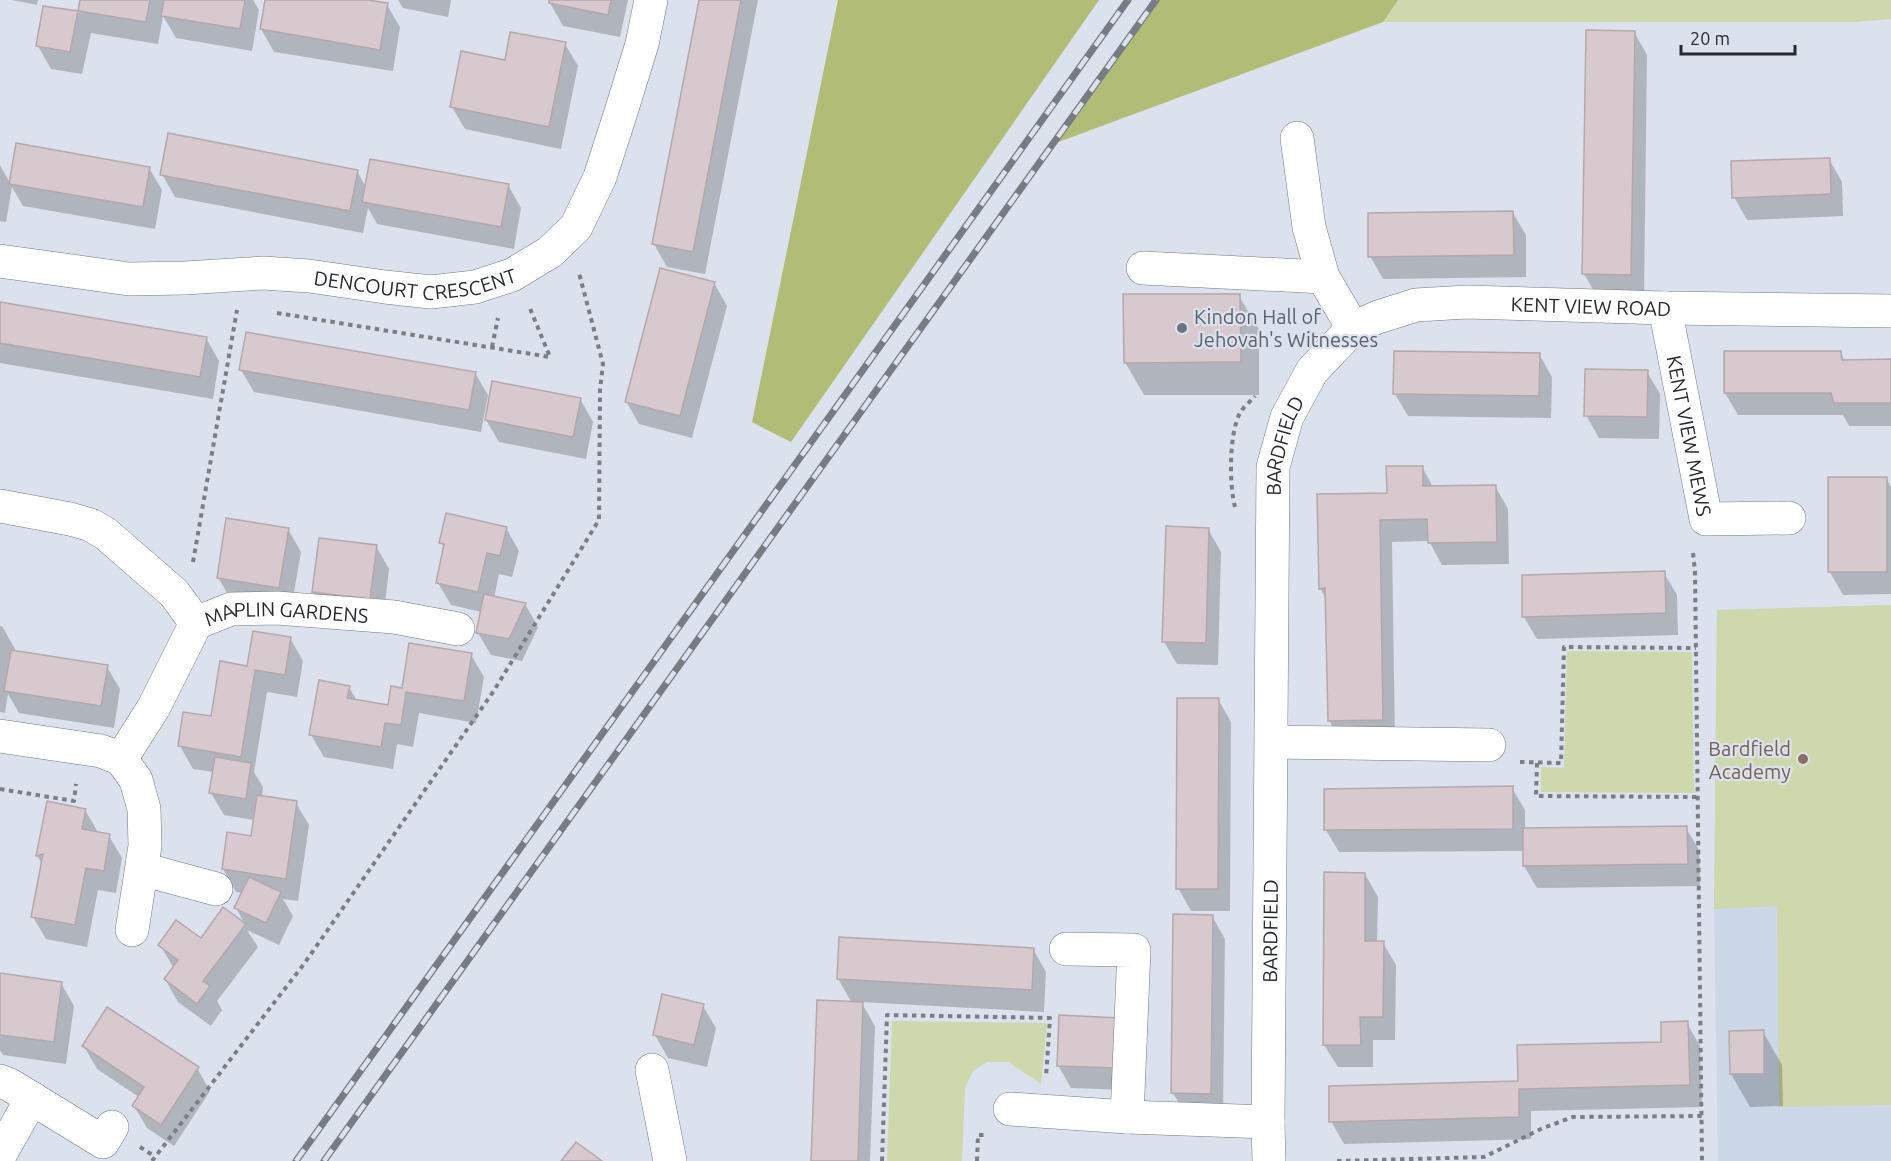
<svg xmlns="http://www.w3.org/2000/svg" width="1891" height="1161" font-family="Ubuntu,sans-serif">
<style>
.built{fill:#ccd7e8}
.green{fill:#cfd7ac}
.forest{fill:#b1bc77}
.shadow{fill:#0003}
.building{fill:#d7c9cd;stroke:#b5a7ab;stroke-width:1.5}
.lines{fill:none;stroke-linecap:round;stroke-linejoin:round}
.minor-casing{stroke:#727882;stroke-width:34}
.path{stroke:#7a7f86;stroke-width:4;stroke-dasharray:4.5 4.5;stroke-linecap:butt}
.minor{stroke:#fff;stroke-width:33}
.rail-casing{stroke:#777c83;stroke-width:7}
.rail{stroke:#dbe2ed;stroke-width:4.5;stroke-dasharray:14;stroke-linecap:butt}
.worship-dot{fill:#6b7280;stroke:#dbe2ed;stroke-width:2}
.education-dot{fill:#8d6e63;stroke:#dbe2ed;stroke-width:2}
.labels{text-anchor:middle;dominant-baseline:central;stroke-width:4.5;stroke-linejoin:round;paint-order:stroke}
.street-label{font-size:20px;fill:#272a2e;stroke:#dbe2ed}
.worship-label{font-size:20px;fill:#5b616d;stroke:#dbe2ed;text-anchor:start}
.education-label{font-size:20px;fill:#785e54;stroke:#dbe2ed;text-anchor:end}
</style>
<rect width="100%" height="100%" fill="#dbe2ed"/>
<!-- built -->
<path class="built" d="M1891,605V1161H1718L1714,909L1717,610Z"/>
<!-- green -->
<g class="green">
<path d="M1398,0H1891V19L1855,22H1383Z"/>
<path d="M1891,605V1105L1779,1107L1777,906L1714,909L1717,610Z"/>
<path d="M1567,651L1692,652L1694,793L1541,792V767L1564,768Z"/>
<path d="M892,1021L1047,1023L1041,1084L1008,1062H987L973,1071L965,1088L962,1161H887Z"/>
</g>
<!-- forest -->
<g class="forest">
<path d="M838,0H1099L791,442L752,422Z"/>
<path d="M1158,0H1398L1383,22L1053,144Z"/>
</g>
<!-- shadow -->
<g class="shadow">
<path d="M12,0H38L37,5Z"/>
<path d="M82,0H253L259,10L252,51L176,38L163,16L158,44L91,33L82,74L51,69L38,46L45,7L79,13Z"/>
<path d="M266,0H358L387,5L400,27L393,71L274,52L261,29Z"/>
<path d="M398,0H451L448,17L403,8Z"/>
<path d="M551,0H628L620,37L563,26L550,3Z"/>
<path d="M701,0H758L705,274L667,267L654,244Z"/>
<path d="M1634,32L1647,55L1644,297L1597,296L1584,274Z"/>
<path d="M565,44L578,66L561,149L465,129L452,107Z"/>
<path d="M1829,159L1842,182L1843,216L1747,220L1734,197Z"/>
<path d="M0,165L10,183L149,168L162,190L155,229L23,206L12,187L6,222L0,221Z"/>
<path d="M357,171L366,187L508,185L521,208L514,249L377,224L368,208L363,233L175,197L162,174Z"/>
<path d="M1513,213L1526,235V277L1383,279L1370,256Z"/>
<path d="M714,283L727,306L692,438L639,424L626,401Z"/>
<path d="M1239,296L1259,329V395H1144L1125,362Z"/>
<path d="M0,304L206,338L219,361L213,399L0,363Z"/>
<path d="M1840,353L1845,361H1891V426H1849L1843,415H1738L1725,393Z"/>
<path d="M1539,354L1552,377L1551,418L1408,416L1395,394Z"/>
<path d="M241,370L475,373L488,395L481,432L254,392Z"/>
<path d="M1647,372L1660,394L1659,439L1599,438L1586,415Z"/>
<path d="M580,399L593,422L586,459L499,442L486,420Z"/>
<path d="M1422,467L1433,487L1495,486L1508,509L1509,564L1442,565L1429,541L1392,542L1395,742L1342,743L1329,720L1327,600L1320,588L1388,494Z"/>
<path d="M1830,478H1886L1891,487V594L1843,595L1830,572Z"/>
<path d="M506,528L519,551L512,577L499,574L494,598L525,604L538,627L522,661L491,655L478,633L482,612L451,605L438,583L445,549L441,543Z"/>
<path d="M288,529L301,552L291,610L231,600L218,577Z"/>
<path d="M1208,529L1221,552L1218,665L1177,664L1164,642Z"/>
<path d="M376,546L389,569L383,621L326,614L313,592Z"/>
<path d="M1664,573L1677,595L1678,635L1537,639L1524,617Z"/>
<path d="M0,626H2L15,649V652L107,667L120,689L114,728L19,713L8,694L5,713L0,712Z"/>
<path d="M290,638L303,661L297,697L267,692L254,772L263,787L262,798L296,803L309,825L298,901L283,899L293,916L279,945L247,930L258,947L217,1001L222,1010L211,1026L178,1002L165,979L173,967L160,945L201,940L224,909L246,926L236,908L243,893L236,892L223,869L252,837L254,820L224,815L211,793L214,772L193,769L180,746L212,718L248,667Z"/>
<path d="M471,655L484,677L476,723L419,713L413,747L397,744L393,769L324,757L311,735L349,687L357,701L389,706L403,690Z"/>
<path d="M1218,699L1231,722L1230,911H1191L1178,888Z"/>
<path d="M1512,788L1525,810V829L1686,828L1699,850L1700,886L1537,888L1524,866V851L1339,852L1326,830Z"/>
<path d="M48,803L85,810L99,834L109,836L122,858L116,893L98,890L87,947L46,939L33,917L43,865L37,856Z"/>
<path d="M1365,874L1378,897L1377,943H1383L1396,965L1395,1040H1373V1067H1338L1324,1045Z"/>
<path d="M1212,916L1225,939L1223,1116L1186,1115L1173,1093Z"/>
<path d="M1033,949L1046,972L1044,1012L861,1002L875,1026L870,1161H813L852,1003L838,979Z"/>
<path d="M0,975L61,983L74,1006L66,1064L3,1055L0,1050Z"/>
<path d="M703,1006L716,1028L707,1067L668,1058L655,1035Z"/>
<path d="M1119,1020L1129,1090L1071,1088L1058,1065Z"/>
<path d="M1687,1023L1700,1046L1702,1107L1531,1111V1139L1344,1144L1331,1121L1519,1082L1663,1043Z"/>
<path d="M1763,1032L1782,1065L1783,1106L1750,1107L1731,1074V1033Z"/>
<path d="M84,1046L197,1068L210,1091L174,1146L147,1128L134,1106L139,1097L97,1069Z"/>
</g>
<!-- building -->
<g class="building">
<path d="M80,0H150L146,22L78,11Z"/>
<path d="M164,0H245L240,29L161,16Z"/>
<path d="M265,0H367L388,3L380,50L260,29Z"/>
<path d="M549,0H611L608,15L549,3Z"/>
<path d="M699,0H741L693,252L652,244Z"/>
<path d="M43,6L78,11L70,52L36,46Z"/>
<path d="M1586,30L1635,31L1631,275L1582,274Z"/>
<path d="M510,32L566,42L549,127L450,107L461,51L505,60Z"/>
<path d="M168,133L358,170L350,211L160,175Z"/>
<path d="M16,143L150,167L143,207L9,184Z"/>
<path d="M1830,158L1831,194L1732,198L1731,161Z"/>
<path d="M370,159L509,184L501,227L362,202Z"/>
<path d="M1513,211L1514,255L1368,257V213Z"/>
<path d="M660,268L715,282L680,416L625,402Z"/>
<path d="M1123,294H1240L1241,362L1124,363Z"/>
<path d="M0,302L207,337L200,377L0,343Z"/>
<path d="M246,332L476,372L469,410L239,370Z"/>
<path d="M1394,351L1540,353L1539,396L1393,394Z"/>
<path d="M1724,351H1841L1842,360L1891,359V403H1834L1831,393H1724Z"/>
<path d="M1585,369L1648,370L1647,417L1584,416Z"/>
<path d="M492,381L581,398L573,437L485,420Z"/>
<path d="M1386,466H1423V486L1496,485L1497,542L1428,543L1427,519L1380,520L1383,720L1328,721L1325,588L1319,589L1317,494L1387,493Z"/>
<rect x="1828" y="477" width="59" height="95"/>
<path d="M446,513L507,527L500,556L487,553L478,592L436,583L444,544L439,543Z"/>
<path d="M226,518L289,528L279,588L217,578Z"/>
<path d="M1166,526L1209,528L1206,643L1162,642Z"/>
<path d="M319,538L377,545L370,599L312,592Z"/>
<path d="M1665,571L1666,613L1522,617V575Z"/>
<path d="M484,594L526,603L509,639L476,633Z"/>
<path d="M253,631L291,637L285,675L255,670L241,757L178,746L183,712L211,716L220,661L247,666Z"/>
<path d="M409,643L472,653L464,701L406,692L401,725L385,723L381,747L309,735L319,680L350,686L347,698L388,705L391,686L402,688Z"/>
<path d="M11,650L108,665L101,706L4,691Z"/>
<path d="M1177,698H1219L1218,889H1176Z"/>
<path d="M215,757L251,763L246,799L209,793Z"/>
<path d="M1513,786V829L1324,830V789Z"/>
<path d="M257,795L297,801L286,879L222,869L227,832L251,836Z"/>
<path d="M47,801L86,809L82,829L110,834L104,871L86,868L75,925L31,917L43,854L36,856Z"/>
<path d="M1687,826L1688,864L1523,866V828Z"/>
<path d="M1324,872L1365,873V941H1384L1383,1017H1360L1361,1045H1323Z"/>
<path d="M249,877L281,892L266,923L234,908Z"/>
<path d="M223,907L246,924L203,981L210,986L197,1004L164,979L178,960L158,945L176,920L201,938Z"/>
<path d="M1173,914L1213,915L1211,1094L1171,1093Z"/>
<path d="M839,937L1034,948L1032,990L837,979Z"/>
<path d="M0,973L62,982L54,1042L0,1035Z"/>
<path d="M662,994L704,1004L694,1045L653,1035Z"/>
<path d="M817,1000L863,1002L858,1161H811Z"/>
<path d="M107,1007L199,1067L161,1125L132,1106L144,1087L82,1046Z"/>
<path d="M1059,1015L1119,1018L1117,1068L1057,1066Z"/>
<path d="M1688,1021L1690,1085L1519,1089V1117L1329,1122V1086L1518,1081L1517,1045L1661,1042V1022Z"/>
<path d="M1764,1030V1074H1730L1729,1031Z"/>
<path d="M576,1142L602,1161H561Z"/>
</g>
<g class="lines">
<defs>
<g id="minor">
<path d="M1297,138L1309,227L1323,277L1353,328"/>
<path id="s1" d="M0,261L129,279L185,278L263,273L309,276L385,287L431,292L475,287L512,275L550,252L576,227L600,177L621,112L642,44L651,0"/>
<path d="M1143,268L1323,277"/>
<path id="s2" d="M1665,308L1706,519L1789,518"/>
<path d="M0,506L70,519L91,525L106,534L174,593L196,623"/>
<path d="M0,736L101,751L121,759L136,780L144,809L145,846L132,930"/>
<path d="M1272,742L1489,745"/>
<path id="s3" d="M121,759L154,707L196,623L231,609L277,608L394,617L458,629"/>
<path d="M142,869L216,889"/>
<path d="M1066,949L1134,950L1127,1117"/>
<path d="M652,1070L670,1161"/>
<path d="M0,1081L10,1085L103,1142L112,1127"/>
<path d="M1010,1109L1127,1117L1268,1122"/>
<path d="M1,1153L32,1098"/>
<path id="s4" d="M1269,1161L1268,1122L1273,467L1287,417L1312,371L1353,328L1378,317L1416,305L1467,302L1665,308L1891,311"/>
</g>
</defs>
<!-- minor casing -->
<use href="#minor" class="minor-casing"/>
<!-- path -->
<g class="path">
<path d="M277,313L550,357L529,306"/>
<path d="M492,347L498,318"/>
<path d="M1235,507C1229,485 1229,433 1240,413C1243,407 1251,401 1255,396"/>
<path d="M1693,553L1695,571L1702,1161"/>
<path d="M193,562L237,310"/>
<path d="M1520,762L1561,763L1564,647L1696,648"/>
<path d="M1537,763L1536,796L1698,797"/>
<path d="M0,789L74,801L76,784"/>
<path d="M140,1147L154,1156"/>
<path d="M152,1161L304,964L493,692L599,520L600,390L603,364L579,273"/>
<path d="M882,1161L887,1015L1050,1018L1046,1077"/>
<path d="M977,1161L978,1135H987"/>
<path d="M1337,1161L1484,1157L1543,1128L1573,1117L1702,1116"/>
</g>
<!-- minor -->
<use href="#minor" class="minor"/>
<defs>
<g id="rail">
<path d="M296,1161L1128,0"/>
<path d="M324,1161L1156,0"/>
</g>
</defs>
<!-- rail casing -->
<use href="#rail" class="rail-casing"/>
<!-- rail -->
<use href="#rail" class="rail"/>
</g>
<!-- markers -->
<circle class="worship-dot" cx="1182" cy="328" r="6"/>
<circle class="education-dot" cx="1803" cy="759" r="6"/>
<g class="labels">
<!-- street labels -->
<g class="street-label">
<text stroke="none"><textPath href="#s1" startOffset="418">DENCOURT CRESCENT</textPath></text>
<text stroke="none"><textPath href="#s4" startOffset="1100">KENT VIEW ROAD</textPath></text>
<text stroke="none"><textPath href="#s2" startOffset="130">KENT VIEW MEWS</textPath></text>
<text stroke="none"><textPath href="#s4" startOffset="717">BARDFIELD</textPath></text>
<text stroke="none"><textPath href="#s3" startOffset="248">MAPLIN GARDENS</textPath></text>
<text stroke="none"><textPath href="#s4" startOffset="230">BARDFIELD</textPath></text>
</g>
<!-- worship labels -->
<g class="worship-label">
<text x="1194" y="316">Kindon Hall of<tspan x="1194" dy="23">Jehovah's Witnesses</tspan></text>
</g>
<!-- education labels -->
<g class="education-label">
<text x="1791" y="748">Bardfield<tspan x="1791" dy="23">Academy</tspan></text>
</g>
</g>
<!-- scale -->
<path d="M1681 45v9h114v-9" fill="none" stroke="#272a2e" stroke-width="3"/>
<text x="1690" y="45" font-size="18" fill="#272a2e" stroke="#dbe2ed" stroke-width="4.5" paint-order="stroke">20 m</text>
</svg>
